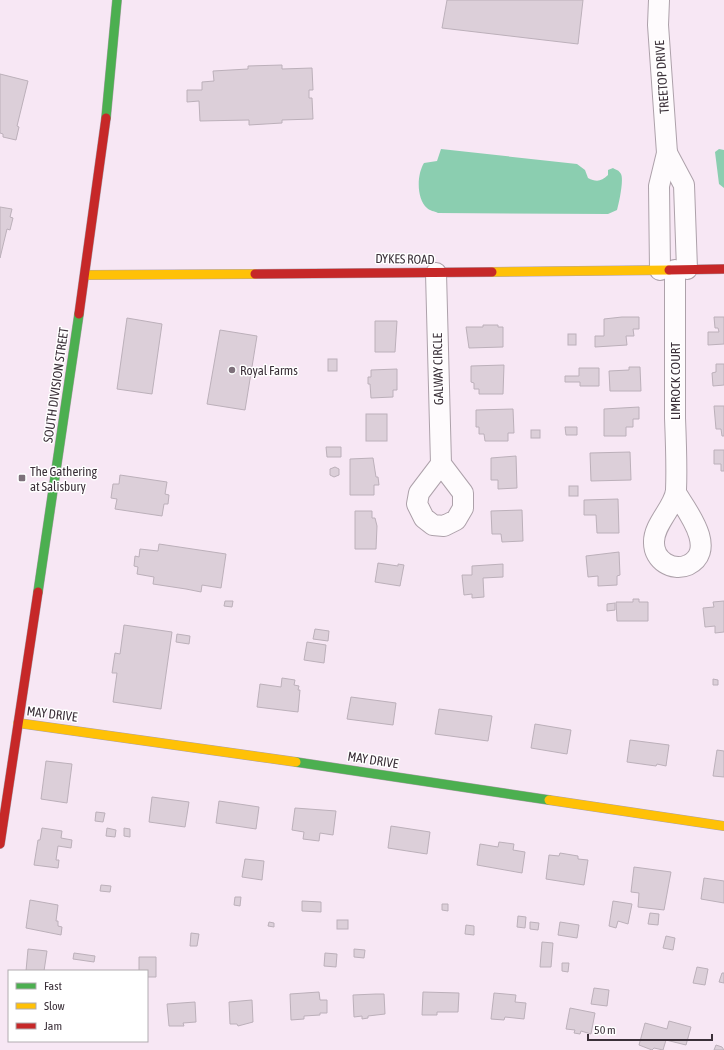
<svg xmlns="http://www.w3.org/2000/svg" width="724" height="1050" font-family="'Asap Condensed',sans-serif">
<style>
.water{fill:#8bceb0}
.building{fill:#dccfd9;stroke:#bcb0ba}
.lines{fill:none;stroke-linecap:round;stroke-linejoin:round}
.street-casing{stroke:#ada1aa;stroke-width:22}
.fast-casing{stroke:#ada1aa;stroke-width:10}
.slow-casing{stroke:#ada1aa;stroke-width:10}
.jam-casing{stroke:#ada1aa;stroke-width:10}
.street{stroke:#fefbfd;stroke-width:20}
.fast{stroke:#4caf50;stroke-width:9}
.slow{stroke:#ffc107;stroke-width:9}
.jam{stroke:#c62828;stroke-width:9}
.poi-dot{fill:#7d707a;stroke:#fff;stroke-width:1.5}
.labels{text-anchor:middle;dominant-baseline:central;stroke-width:3;stroke-linejoin:round;paint-order:stroke}
.street-label{font-size:13px;fill:#3b3039;stroke:#fff}
.poi-label{font-size:13px;fill:#3b3039;stroke:#fff;text-anchor:start}
</style>
<rect width="100%" height="100%" fill="#f7e7f4"/>
<!-- water -->
<g class="water">
<path d="M441,149L577,164L585,170L588,178C596,182 601,182 608,175V170L613,168C616,170 619,170 621,174C624,180 619,203 617,210L608,214L438,213C434,211 430,211 427,208C416,198 417,174 424,163L437,161Z"/>
<path d="M719,149L724,150V188L719,184L715,152Z"/>
</g>
<!-- building -->
<g class="building">
<path d="M447,0H583L578,44L442,28Z"/>
<path d="M282,65V69L312,68L313,90H309V98H312L313,119L282,120V123L249,125V120L200,121L199,101L187,102V90H202V82L214,81L213,71L248,69V66Z"/>
<path d="M0,74L28,81L17,126L19,127L16,140L3,137V134L0,133Z"/>
<path d="M0,207L12,209L10,217L13,218L10,230L7,229L0,258Z"/>
<path d="M622,317H639V329H633L634,336H626L627,345L595,347V336H604V319Z"/>
<path d="M714,317H724V344L708,345V332H719L718,328H715Z"/>
<path d="M127,318L162,324L152,394L117,389Z"/>
<path d="M375,321H397L395,352H375Z"/>
<path d="M483,325H498V327H503V347L469,348L466,327H483Z"/>
<path d="M220,330L257,336L245,410L207,404Z"/>
<rect x="568" y="334" width="8" height="11"/>
<rect x="328" y="359" width="9" height="12"/>
<path d="M716,364H724V385L713,386L712,373L716,372Z"/>
<path d="M504,365L503,394H479V389H474V383L471,382V366Z"/>
<path d="M629,367H640L641,391H610L609,371L629,370Z"/>
<path d="M579,368H599V386H580V382H565V376H579Z"/>
<path d="M397,369V390H393V397L371,398L370,384H368V377H371V370Z"/>
<path d="M714,406H724V436H722L721,429H716Z"/>
<path d="M639,407V419H633V427H626V436H604V409Z"/>
<path d="M513,409L514,433H508V441H485L484,434H479V427H476V410Z"/>
<rect x="366" y="414" width="21" height="27"/>
<path d="M565,427H577V435H566Z"/>
<rect x="531" y="430" width="9" height="8"/>
<path d="M326,447H341V457H327Z"/>
<path d="M714,450H724V471H721V464H714Z"/>
<path d="M630,452L631,480L591,481L590,453Z"/>
<path d="M516,456L517,488L498,489V480H491V458Z"/>
<path d="M373,458L376,477H378L379,485H374V495H350V459Z"/>
<path d="M335,467L339,469V475L334,477L330,475V469Z"/>
<path d="M120,475L167,482L165,494L169,495L168,504H164L162,516L115,509L117,499L111,498L113,484H119Z"/>
<rect x="569" y="486" width="9" height="10"/>
<path d="M618,499L619,533H597L596,515H584V500Z"/>
<path d="M522,510L523,541L502,542L501,534H492L491,511Z"/>
<path d="M355,511H372V518H375L377,526L376,549H355Z"/>
<path d="M159,544L226,554L221,588L202,585L201,592L186,589L153,584L154,577L137,574L138,567L134,566L135,556L139,557L140,549L158,551Z"/>
<path d="M619,552L620,575L617,576V585L598,586V576L588,577L586,556Z"/>
<path d="M378,563L398,566V564L404,565L400,586L375,582Z"/>
<path d="M503,564V577L483,578L484,597L472,598V594L464,595L462,575H472V566Z"/>
<path d="M633,599H639V602H648V621H617L616,602H633Z"/>
<path d="M225,601H233L232,607L224,606Z"/>
<path d="M724,601V632L715,633V626L705,627L703,608L714,607L713,602Z"/>
<path d="M615,603V610L607,611V604Z"/>
<path d="M124,625L172,632L161,709L113,702L117,673H112L115,653L120,654Z"/>
<path d="M315,629L329,631L328,641L313,639Z"/>
<path d="M177,634L190,636L189,644L176,642Z"/>
<path d="M307,642L326,645L324,663L304,660Z"/>
<path d="M282,678L295,680L294,685L299,686L298,690H300L298,712L257,707L260,684L281,687Z"/>
<path d="M713,679L718,680V685H713Z"/>
<path d="M351,697L396,703L393,725L347,719Z"/>
<path d="M439,709L492,716L488,741L435,734Z"/>
<path d="M535,724L571,730L567,754L531,748Z"/>
<path d="M630,740L669,745L666,766L657,764L656,766L627,762Z"/>
<path d="M717,750L724,751V777L713,776Z"/>
<path d="M46,761L72,764L67,803L41,799Z"/>
<path d="M152,797L189,802L185,827L149,822Z"/>
<path d="M219,801L259,807L256,829L216,823Z"/>
<path d="M295,808L336,811L333,835L320,833L319,841L303,839L304,832L292,830Z"/>
<path d="M96,812L105,813L103,822L95,821Z"/>
<path d="M391,826L430,832L427,854L388,848Z"/>
<path d="M42,828L62,831L61,838L72,840L71,848L58,846L56,860H59L58,868L34,865L38,840H40Z"/>
<path d="M107,828L116,830L115,837L106,836Z"/>
<path d="M124,828L130,829V837L124,836Z"/>
<path d="M499,842L514,844L513,850L525,852L522,873L477,865L480,844L498,847Z"/>
<path d="M560,853L578,856V859L588,860L584,885L546,879L549,855L559,856Z"/>
<path d="M245,859L264,861L262,880L242,877Z"/>
<path d="M634,867L671,872L664,910L638,907L639,893L631,892Z"/>
<path d="M704,878L724,881V903L701,899Z"/>
<path d="M101,885L111,886L110,892L100,891Z"/>
<path d="M235,897H241L240,906L234,905Z"/>
<path d="M30,900L58,905L56,921H58V926L62,927L61,935L26,928Z"/>
<path d="M302,901L321,902V912L302,911Z"/>
<path d="M613,901L632,904L628,924L618,921L616,928L609,926Z"/>
<path d="M442,904H448V911L442,910Z"/>
<path d="M650,913L659,914L658,925L648,924Z"/>
<path d="M518,916L526,917L525,928L517,927Z"/>
<rect x="337" y="920" width="11" height="9"/>
<path d="M269,922L274,923V927L268,926Z"/>
<path d="M530,922L539,923L538,930L530,929Z"/>
<path d="M560,922L579,925L577,938L558,935Z"/>
<path d="M466,925L474,926V935L465,934Z"/>
<path d="M191,933L199,934L197,946H190Z"/>
<path d="M666,936L675,938L673,950L663,948Z"/>
<path d="M542,942L553,943L551,967H540Z"/>
<path d="M28,949L47,951L44,971H26Z"/>
<path d="M354,949L365,950L364,958L354,957Z"/>
<path d="M74,953L95,956L94,962L73,959Z"/>
<path d="M325,953L337,954L336,967L324,966Z"/>
<path d="M139,957H156V977H147V971H139Z"/>
<path d="M562,963H569L568,972L562,971Z"/>
<path d="M697,967L708,969L705,985L693,983Z"/>
<path d="M722,973H724V983L719,982Z"/>
<path d="M594,988L609,990L607,1006L591,1004Z"/>
<path d="M319,992L320,1000H327V1013H320V1015L304,1016V1019L291,1020L290,994Z"/>
<path d="M423,992L459,993L458,1012H437V1015H422Z"/>
<path d="M494,993L516,995L515,1002L526,1003L524,1019L505,1017L504,1020L491,1019Z"/>
<path d="M376,994H384L385,1014L368,1016V1018L362,1019V1016L354,1017L353,995Z"/>
<path d="M252,1000L253,1022L238,1026L237,1024H230L229,1002Z"/>
<path d="M195,1002L196,1022L183,1023L184,1026H169L167,1004Z"/>
<path d="M570,1008L595,1013L591,1034L581,1031L580,1034L574,1033L575,1030L566,1029Z"/>
<path d="M669,1021L691,1027L686,1045L666,1040L663,1050L654,1048L652,1050L639,1045L645,1023L667,1029Z"/>
<path d="M716,1045L722,1047L724,1050H714Z"/>
</g>
<g class="lines">
<defs>
<g id="street">
<path d="M659,0L658,25L667,153L659,186L660,270"/>
<path d="M667,153L684,185L687,269"/>
<path d="M675,270C675,319 675,369 675,418C676,442 677,467 676,490C675,507 653,524 654,543C654,560 672,572 688,565C718,550 687,511 676,493"/>
<path d="M436,273L441,464L419,493L417,504L424,518L433,525L444,526L456,520L463,508V493L441,464"/>
</g>
<g id="fast">
<path d="M106,118L117,0"/>
<path d="M38,592L79,314"/>
<path d="M296,762L549,800"/>
</g>
<g id="slow">
<path d="M492,272L669,270"/>
<path d="M85,275L255,274"/>
<path d="M18,723L296,762"/>
<path d="M549,800L724,826"/>
</g>
<g id="jam">
<path d="M669,270L724,269"/>
<path d="M255,274L492,272"/>
<path d="M79,314L106,118"/>
<path d="M0,844L38,592"/>
</g>
</defs>
<!-- street casing -->
<use href="#street" class="street-casing"/>
<!-- fast casing -->
<use href="#fast" class="fast-casing"/>
<!-- slow casing -->
<use href="#slow" class="slow-casing"/>
<!-- jam casing -->
<use href="#jam" class="jam-casing"/>
<!-- street -->
<use href="#street" class="street"/>
<!-- fast -->
<use href="#fast" class="fast"/>
<!-- slow -->
<use href="#slow" class="slow"/>
<!-- jam -->
<use href="#jam" class="jam"/>
</g>
<!-- markers -->
<g class="poi-dot">
<circle cx="232" cy="370" r="4"/>
<rect x="18" y="474" width="8" height="8" rx="2"/>
</g>
<g class="labels">
<!-- street labels -->
<g class="street-label">
<text transform="translate(662 77) rotate(-94)">TREETOP DRIVE</text>
<text transform="translate(405 259) rotate(1)">DYKES ROAD</text>
<text transform="translate(438 369) rotate(-91)">GALWAY CIRCLE</text>
<text transform="translate(675 381) rotate(-90)">LIMROCK COURT</text>
<text transform="translate(56 385) rotate(-82)">SOUTH DIVISION STREET</text>
<text transform="translate(52 714) rotate(7)">MAY DRIVE</text>
<text transform="translate(373 760) rotate(9)">MAY DRIVE</text>
</g>
<!-- poi labels -->
<g class="poi-label">
<text x="240" y="370">Royal Farms</text>
<text x="30" y="471">The Gathering<tspan x="30" dy="15">at Salisbury</tspan></text>
</g>
</g>
<!-- legend -->
<rect x="8" y="970" width="140" height="72" fill="#ffffff" stroke="#b1acb0"/>
<rect x="16" y="983" width="20" height="6" fill="#4caf50" stroke="#b1acb0"/>
<text x="44" y="990" font-size="12" fill="#3b3039">Fast</text>
<rect x="16" y="1003" width="20" height="6" fill="#ffc107" stroke="#b1acb0"/>
<text x="44" y="1010" font-size="12" fill="#3b3039">Slow</text>
<rect x="16" y="1023" width="20" height="6" fill="#c62828" stroke="#b1acb0"/>
<text x="44" y="1030" font-size="12" fill="#3b3039">Jam</text>
<!-- scale -->
<path d="M588 1034v6h124v-6" fill="none" stroke="#3b3039" stroke-width="2"/>
<text x="594" y="1034" font-size="12" fill="#3b3039" stroke="#ffffff" stroke-width="3" paint-order="stroke">50 m</text>
</svg>
